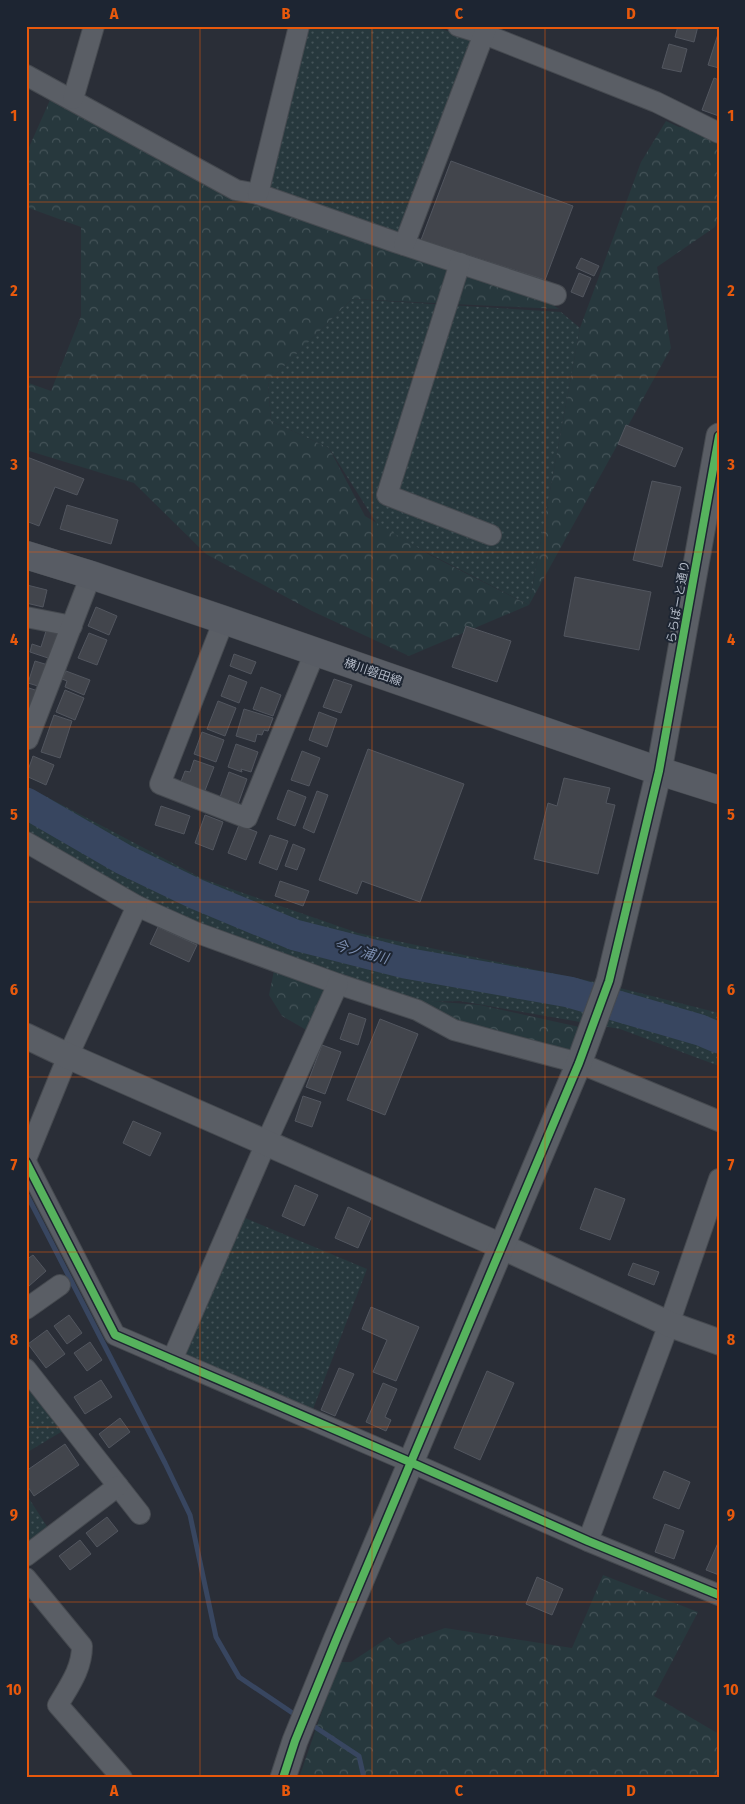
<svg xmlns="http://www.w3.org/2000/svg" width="745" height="1804" font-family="'Fira Sans Condensed','Noto Sans JP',sans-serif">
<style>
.grass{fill:url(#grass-dots)}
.forest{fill:url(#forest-crowns)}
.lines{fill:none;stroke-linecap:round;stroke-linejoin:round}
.stream{stroke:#384660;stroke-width:5}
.river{stroke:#384660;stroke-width:31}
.building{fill:#42454c;stroke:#52565f}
.minor-casing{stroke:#464a50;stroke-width:22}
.tertiary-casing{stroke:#464a50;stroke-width:27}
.secondary-casing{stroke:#464a50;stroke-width:29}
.minor{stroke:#5a5e65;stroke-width:20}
.tertiary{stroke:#5a5e65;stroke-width:25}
.secondary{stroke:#585c64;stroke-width:28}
.cycleway-casing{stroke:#1d2532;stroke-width:11}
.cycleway{stroke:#56b35d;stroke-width:8}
.grid{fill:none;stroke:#e8590c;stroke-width:1;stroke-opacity:0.55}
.labels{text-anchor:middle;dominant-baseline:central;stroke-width:4;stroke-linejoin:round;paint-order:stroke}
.street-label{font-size:12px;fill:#b4bbc8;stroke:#1d2532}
.water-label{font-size:14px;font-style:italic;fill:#7c8eb0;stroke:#1d2532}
.neatline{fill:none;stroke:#e8590c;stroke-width:2}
.grid-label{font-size:16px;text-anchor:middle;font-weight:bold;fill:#e8590c}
</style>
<defs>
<pattern id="grass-dots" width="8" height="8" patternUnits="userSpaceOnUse" patternTransform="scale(1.25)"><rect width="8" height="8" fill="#27383d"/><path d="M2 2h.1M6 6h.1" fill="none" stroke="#445358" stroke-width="1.8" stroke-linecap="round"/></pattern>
<pattern id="forest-crowns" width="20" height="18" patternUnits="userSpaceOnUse" patternTransform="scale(1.25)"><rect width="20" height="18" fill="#27383d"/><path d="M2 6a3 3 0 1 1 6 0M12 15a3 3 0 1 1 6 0" fill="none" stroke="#445358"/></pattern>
</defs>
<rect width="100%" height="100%" fill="#2a2e37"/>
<!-- grass -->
<g class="grass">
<path d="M305,26H429L473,38L395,242L258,194Z"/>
<path d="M352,299L561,312L580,328L529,605L420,549L377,524L329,448L271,421L268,382Z"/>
<path d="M26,786L203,879L358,933L600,983L719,1013V1066L620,1029L460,1001L396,1003L259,955L26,842Z"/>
<path d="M245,1218L367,1269L313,1409L172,1360Z"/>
<path d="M26,1379L71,1426L26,1453Z"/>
<path d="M26,1494L48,1528L26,1552Z"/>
</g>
<!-- forest -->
<g class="forest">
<path d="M54,95L198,169L517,282L559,309L352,299L268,382L271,421L329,448L365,516L430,555L529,605L580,328L641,162L666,121L679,127H719V218L715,227L657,267L671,348L529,605L409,656L312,611L206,554L134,483L26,450V382L51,391L81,316V227L26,207V154L50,100Z"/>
<path d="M276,961L338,984L315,1035L282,1016L269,995Z"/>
<path d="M415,1000L480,1005L593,1030L579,1063L454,1030Z"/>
<path d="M603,1575L698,1612L654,1696L719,1734V1778H299L339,1662H351L389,1637L398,1645L445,1628L572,1648Z"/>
</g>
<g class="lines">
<!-- stream -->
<g class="stream">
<path d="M26,1193L165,1463L190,1515L216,1637L239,1677L297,1716"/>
<path d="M309,1723L359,1756L364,1778"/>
</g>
<!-- river -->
<path class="river" d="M26,803L123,859L196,894L295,935L405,963L569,992L700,1030L719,1038"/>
</g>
<!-- building -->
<g class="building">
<path d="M678,26H698L694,42L675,37Z"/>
<path d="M719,31V68L708,65Z"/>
<path d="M669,44L687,49L681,72L662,68Z"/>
<path d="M714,78L719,80V116L702,110Z"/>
<path d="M451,161L573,206L545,280L421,240Z"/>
<path d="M581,258L599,266L594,276L576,268Z"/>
<path d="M579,273L591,278L583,297L571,292Z"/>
<path d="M626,425L683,448L675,467L618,444Z"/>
<path d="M27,457L84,479L77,495L55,487L39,526L26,521Z"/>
<path d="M652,481L681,487L662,567L633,560Z"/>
<path d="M67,505L118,520L111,544L60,529Z"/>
<path d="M575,577L651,592L639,650L564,636Z"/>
<path d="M27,585L47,590L43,607L26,603Z"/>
<path d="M96,607L117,616L109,635L88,626Z"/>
<path d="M466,626L511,641L497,682L452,667Z"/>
<path d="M47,628L59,632L51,659L30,652L32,644L41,647Z"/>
<path d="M89,633L107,640L97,665L78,658Z"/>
<path d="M234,654L256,662L251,674L230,666Z"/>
<path d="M35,661L48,665L41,687L28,683Z"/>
<path d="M66,671L90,680L84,695L65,687L67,681L62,679Z"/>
<path d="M229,675L247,682L239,703L221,696Z"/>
<path d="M334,679L352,685L341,713L323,707Z"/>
<path d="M26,687L38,691L32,712L26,710Z"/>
<path d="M261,687L281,695L273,716L253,709Z"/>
<path d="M65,690L84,698L75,720L56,712Z"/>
<path d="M218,701L236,708L225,736L207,729Z"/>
<path d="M244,709L273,718L268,731L264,730L262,735L257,734L255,742L236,736Z"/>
<path d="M319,712L337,719L327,747L309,740Z"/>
<path d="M54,715L72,721L60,758L41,752Z"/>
<path d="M202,732L224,740L216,762L194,754Z"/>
<path d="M236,744L258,752L251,772L241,769L242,772L228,767Z"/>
<path d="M368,749L464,784L420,902L362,881L357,894L319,880Z"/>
<path d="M302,751L320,758L309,786L291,780Z"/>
<path d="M33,756L54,765L46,785L26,776Z"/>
<path d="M194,760L214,767L204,793L180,784L185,771L190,772Z"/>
<path d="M229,772L247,779L237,807L219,800Z"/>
<path d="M564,778L610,788L606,803L615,805L598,874L534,859L548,803L557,806Z"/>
<path d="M288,790L306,797L295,826L277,819Z"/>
<path d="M317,791L328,795L314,833L303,828Z"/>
<path d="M161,806L190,816L184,834L155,825Z"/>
<path d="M205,815L223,822L213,850L195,843Z"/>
<path d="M239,825L257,832L246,860L228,853Z"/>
<path d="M270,835L288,841L277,870L259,863Z"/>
<path d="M293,844L305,849L297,870L285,866Z"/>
<path d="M280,881L309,891L303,906L275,896Z"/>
<path d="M158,927L197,945L189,962L150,944Z"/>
<path d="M349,1013L366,1019L358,1045L340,1039Z"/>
<path d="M380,1019L418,1034L385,1115L347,1100Z"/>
<path d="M322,1045L341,1052L325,1094L306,1087Z"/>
<path d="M303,1096L321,1102L312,1127L295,1121Z"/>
<path d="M133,1121L161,1133L150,1156L123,1143Z"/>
<path d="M295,1185L318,1195L304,1226L282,1216Z"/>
<path d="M595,1188L625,1199L610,1240L580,1229Z"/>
<path d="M348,1207L371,1218L358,1248L335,1238Z"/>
<path d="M33,1255L46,1271L29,1286L26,1284V1260Z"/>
<path d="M633,1263L659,1272L654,1285L628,1275Z"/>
<path d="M371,1307L419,1327L396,1381L373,1372L387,1340L362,1329Z"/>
<path d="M69,1315L82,1333L67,1344L54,1326Z"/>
<path d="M47,1330L65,1354L46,1368L28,1344Z"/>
<path d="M90,1342L102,1360L87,1371L74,1353Z"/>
<path d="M339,1368L354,1374L335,1416L321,1410Z"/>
<path d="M487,1371L514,1383L480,1460L454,1448Z"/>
<path d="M101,1380L112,1397L85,1414L74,1397Z"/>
<path d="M383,1383L397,1389L385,1417L391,1420L386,1431L366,1422Z"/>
<path d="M120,1418L130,1432L109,1448L99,1434Z"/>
<path d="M65,1444L79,1465L34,1496L26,1484V1471Z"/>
<path d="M664,1471L690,1482L679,1509L653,1498Z"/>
<path d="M107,1517L118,1531L97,1547L86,1533Z"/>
<path d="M665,1524L684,1531L674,1559L655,1552Z"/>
<path d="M80,1540L91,1554L70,1570L59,1556Z"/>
<path d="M718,1543H719V1575L706,1570Z"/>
<path d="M537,1577L563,1589L552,1615L526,1604Z"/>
</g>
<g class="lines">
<defs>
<g id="minor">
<path d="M458,26L484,34L656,102L719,133"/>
<path d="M26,75L236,190L258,194L395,242L556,295"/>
<path d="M73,99L94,26"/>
<path d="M258,194L299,26"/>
<path d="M404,245L487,26"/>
<path d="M460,263L387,495L491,535"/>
<path d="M26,617L72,626"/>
<path d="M224,620L160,784L247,818L315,652"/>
<path d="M26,738L28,739L91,575"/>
<path d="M26,842L137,906L195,932L338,984L417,1010L454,1030L579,1063L719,1121"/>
<path d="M26,1159L68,1056L137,906"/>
<path d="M26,1162L115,1335L410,1462L588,1541L719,1595"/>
<path d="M26,1309L60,1285"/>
<path d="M172,1360L266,1143L338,984"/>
<path d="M26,1369L140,1514"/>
<path d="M588,1541L669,1324L719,1179"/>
<path d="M26,1556L118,1486"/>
<path d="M26,1578L82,1646C82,1669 69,1686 58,1705L122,1778"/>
</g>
<g id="tertiary">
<path d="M26,1036L68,1056L501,1246L669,1324L719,1342"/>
<path d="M283,1778L295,1741L336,1640L579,1063L609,981L659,771L719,436"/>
</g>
<path id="secondary" d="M26,555L91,575L224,620L659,771L719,790"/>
</defs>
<!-- minor casing -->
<use href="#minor" class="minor-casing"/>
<!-- tertiary casing -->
<use href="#tertiary" class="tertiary-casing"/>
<!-- secondary casing -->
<use href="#secondary" class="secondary-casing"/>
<!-- minor -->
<use href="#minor" class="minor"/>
<!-- tertiary -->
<use href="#tertiary" class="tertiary"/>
<!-- secondary -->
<use href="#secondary" class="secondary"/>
<defs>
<g id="cycleway">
<path d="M26,1162L115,1335L410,1462L588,1541L719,1595"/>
<path d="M283,1778L295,1741L336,1640L579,1063L609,981L659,771L719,436"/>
</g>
</defs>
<!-- cycleway casing -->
<use href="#cycleway" class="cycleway-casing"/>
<!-- cycleway -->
<use href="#cycleway" class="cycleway"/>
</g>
<!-- grid -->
<path class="grid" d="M200,26V1778M372,26V1778M545,26V1778M26,202H719M26,377H719M26,552H719M26,727H719M26,902H719M26,1077H719M26,1252H719M26,1427H719M26,1602H719"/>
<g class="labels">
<!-- street labels -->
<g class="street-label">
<text transform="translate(678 602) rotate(-80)">ららぽーと通り</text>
<text transform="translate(373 672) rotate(19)">横川磐田線</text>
</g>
<!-- water labels -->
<g class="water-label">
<text transform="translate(361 952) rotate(15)">今ノ浦川</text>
</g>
</g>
<!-- border -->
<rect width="745" height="1804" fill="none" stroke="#1d2532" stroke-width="55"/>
<rect x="28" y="28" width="690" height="1748" class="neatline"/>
<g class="grid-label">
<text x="114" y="19">A</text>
<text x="286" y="19">B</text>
<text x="459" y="19">C</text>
<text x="631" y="19">D</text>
<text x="14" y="121">1</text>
<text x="731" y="121">1</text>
<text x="14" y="296">2</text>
<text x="731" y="296">2</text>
<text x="14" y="470">3</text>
<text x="731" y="470">3</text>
<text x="14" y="645">4</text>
<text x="731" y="645">4</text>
<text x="14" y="820">5</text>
<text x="731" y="820">5</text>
<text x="14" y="995">6</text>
<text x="731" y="995">6</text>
<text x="14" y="1170">7</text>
<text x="731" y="1170">7</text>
<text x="14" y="1345">8</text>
<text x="731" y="1345">8</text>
<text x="14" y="1520">9</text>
<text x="731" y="1520">9</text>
<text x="14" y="1695">10</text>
<text x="731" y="1695">10</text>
<text x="114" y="1796">A</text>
<text x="286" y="1796">B</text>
<text x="459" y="1796">C</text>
<text x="631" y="1796">D</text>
</g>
</svg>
